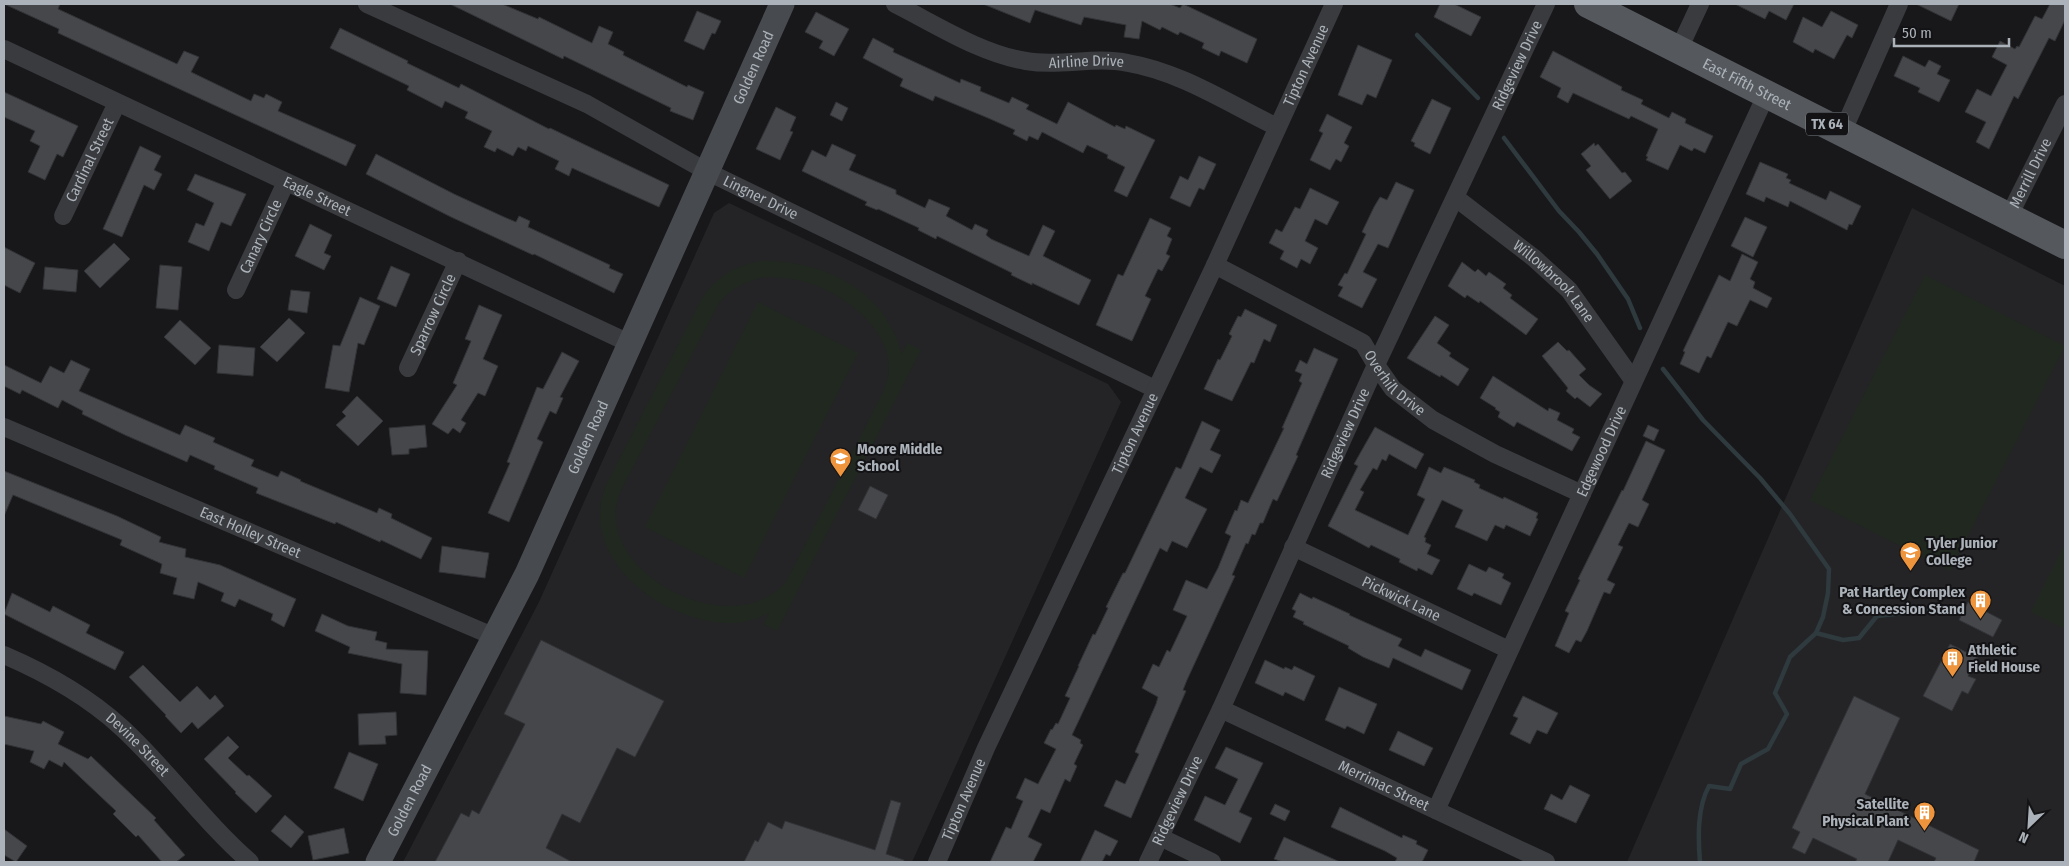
<svg xmlns="http://www.w3.org/2000/svg" width="2069" height="866" font-family="'Fira Sans Condensed',sans-serif">
<style>
.built{fill:#242427}
.pitch{fill:#202820;fill-rule:evenodd}
.lines{fill:none;stroke-linecap:round;stroke-linejoin:round}
.stream{stroke:#2e3a3e;stroke-width:4.5}
.building{fill:#45474a;stroke:#323336}
.street{stroke:#393b3f;stroke-width:18}
.secondary{stroke:#474a4f;stroke-width:25}
.primary{stroke:#55595e;stroke-width:28}
.labels{text-anchor:middle;dominant-baseline:central;stroke-width:4;stroke-linejoin:round;paint-order:stroke}
.shield{fill:#131315;stroke:#7d8288;stroke-width:1}
.shield-label{font-size:14px;font-weight:bold;fill:#abb2b9}
.street-label{font-size:15px;fill:#abb2b9;stroke:#131315}
.poi-label{font-size:15px;font-weight:bold;fill:#abb2b9;stroke:#131315;text-anchor:start}
</style>
<rect width="100%" height="100%" fill="#18181a"/>
<!-- built -->
<g class="built">
<path d="M729,203L1108,384L1121,402L912,862H403L539,602L714,213Z"/>
<path d="M1912,208L2065,286V862H1627Z"/>
</g>
<!-- pitch -->
<g class="pitch">
<path d="M762,261C824,261 885,289 902,354L907,343L921,350L777,631L764,624L769,613C759,618 748,622 736,623C667,626 576,561 606,485L702,298C717,276 736,265 762,261ZM765,277C784,277 805,280 822,288C852,301 889,332 889,368C889,377 885,386 882,394L786,582C739,637 625,589 616,522C614,512 617,502 620,492L719,303C731,288 746,281 765,277Z"/>
<path d="M1925,275L2065,346L1950,571L1810,500Z"/>
<path d="M758,302L858,353L744,578L645,527Z"/>
<path d="M2065,544V629L2031,612Z"/>
</g>
<g class="lines">
<!-- stream -->
<g class="stream">
<path d="M1417,35L1478,98"/>
<path d="M1504,138L1559,211L1579,232L1597,254L1628,299L1640,328"/>
<path d="M1663,369L1703,420L1760,478L1790,514L1829,569L1828,593L1823,617L1816,633L1790,657L1775,693L1787,714L1768,749L1741,764L1730,789L1709,786C1697,808 1698,838 1700,862"/>
<path d="M1816,633L1843,640L1859,638L1877,616L1930,610"/>
</g>
</g>
<!-- building -->
<g class="building">
<path d="M4,4H60L58,9L177,64L184,51L199,57L191,72L251,101L254,94L264,98L266,94L282,102L278,111L356,145L346,166L58,33L59,29Z"/>
<path d="M450,4H502L538,19L539,17L592,43L599,26L613,32L608,44L624,52L623,55L687,87L688,85L704,92L693,120L670,111L671,108L564,56L563,59Z"/>
<path d="M983,4H1170L1180,8L1183,4L1257,39L1247,63L1221,51L1219,56L1202,48L1204,43L1180,32L1178,35L1162,27L1160,30L1142,21L1139,39L1124,37L1126,25L1084,17L1081,25L1035,10L1030,23Z"/>
<path d="M1440,4H1454L1481,17L1471,36L1434,17Z"/>
<path d="M1735,4H1794L1786,20L1769,11L1765,19Z"/>
<path d="M1916,4H1959L1951,21Z"/>
<path d="M2050,4H2065V20L2055,41L2049,38L2018,99L2014,96L1989,149L1976,142L1986,122L1965,112L1977,89L1991,96L2007,65L1992,57L2000,41L2015,49L2017,46L2019,47L2035,16L2042,19Z"/>
<path d="M697,11L721,21L715,34L712,33L704,50L684,41Z"/>
<path d="M1831,11L1858,25L1852,38L1847,35L1834,59L1815,49L1813,53L1793,42L1803,17L1822,27Z"/>
<path d="M816,12L849,29L834,56L819,48L823,41L805,32Z"/>
<path d="M340,28L408,61L407,63L459,88L461,84L549,129L550,128L669,185L659,207L572,168L569,176L555,169L559,161L528,146L526,151L518,147L513,156L497,148L495,152L484,147L492,131L465,118L468,112L445,101L442,108L407,90L409,86L330,48Z"/>
<path d="M873,38L894,49L893,52L934,71L960,83L961,79L981,87L980,91L1009,103L1012,97L1029,105L1026,109L1057,124L1068,102L1115,127L1116,125L1125,129L1126,126L1155,140L1127,197L1114,191L1125,167L1107,158L1108,155L1087,145L1083,153L1042,132L1038,140L1029,136L1027,141L1013,134L1015,130L988,118L935,96L933,101L900,86L903,79L863,58Z"/>
<path d="M1358,45L1392,60L1376,98L1367,94L1362,105L1338,95Z"/>
<path d="M1553,51L1622,87L1621,90L1643,100L1641,104L1669,118L1672,112L1686,119L1685,123L1713,136L1705,153L1694,148L1692,151L1680,145L1668,170L1646,160L1648,157L1646,156L1658,129L1631,116L1629,119L1573,93L1568,103L1557,97L1561,88L1540,77Z"/>
<path d="M1903,56L1925,67L1929,60L1941,66L1937,74L1950,80L1939,102L1918,92L1920,88L1894,76Z"/>
<path d="M4,92L78,126L63,157L57,154L45,180L28,172L40,146L30,141L35,131L4,117Z"/>
<path d="M1432,99L1451,108L1430,154L1414,146L1415,143L1411,141Z"/>
<path d="M836,102L848,108L842,121L830,115Z"/>
<path d="M776,107L796,117L790,131L793,132L780,160L756,149Z"/>
<path d="M1327,114L1352,127L1344,143L1349,146L1341,162L1336,159L1330,170L1310,160L1323,133L1319,131Z"/>
<path d="M1594,143L1595,146L1598,144L1622,173L1625,172L1632,181L1610,199L1586,170L1591,166L1581,154Z"/>
<path d="M832,144L856,155L849,170L896,190V194L925,208L929,199L950,208L946,216L972,230L975,224L988,230L986,235L991,239L1029,256L1043,225L1055,231L1043,256L1091,280L1079,305L1032,283V285L1011,275L1012,273L937,236L936,239L918,230L919,228L878,209L877,210L865,205L867,202L802,171L812,150L826,157Z"/>
<path d="M140,146L161,156L154,170L162,174L154,190L144,185L122,237L103,229Z"/>
<path d="M376,154L454,194L504,217L516,222L519,216L530,221L528,227L610,265L609,268L623,274L614,293L534,254L533,255L451,217L366,174Z"/>
<path d="M1199,156L1216,164L1204,190L1199,188L1190,207L1170,198L1180,176L1188,180Z"/>
<path d="M1760,162L1788,174L1786,178L1791,180L1789,183L1826,200L1830,191L1861,206L1852,225L1849,224L1847,230L1790,201L1788,207L1766,197L1764,202L1746,194Z"/>
<path d="M195,174L246,194L231,226L221,222L209,251L188,242L196,223L204,226L214,203L187,190Z"/>
<path d="M1396,182L1414,190L1388,248L1378,244L1363,272L1377,279L1362,308L1338,296L1343,287L1338,285L1345,273L1347,274L1366,234L1362,232L1374,207L1380,197L1387,200Z"/>
<path d="M1310,188L1339,202L1327,225L1315,219L1305,241L1318,248L1310,264L1301,259L1297,268L1280,259L1284,251L1269,243L1276,229L1282,232L1295,207L1300,209Z"/>
<path d="M1745,217L1767,227L1753,257L1731,246Z"/>
<path d="M1150,218L1171,228L1167,236L1172,239L1166,254L1170,256L1162,271L1158,269L1145,296L1151,299L1132,341L1096,325L1118,274L1123,276Z"/>
<path d="M310,224L332,235L324,253L331,256L324,270L295,256Z"/>
<path d="M114,243L130,259L100,288L84,271Z"/>
<path d="M4,247L35,263L20,293L4,285Z"/>
<path d="M1742,254L1758,262L1750,279L1755,282L1753,288L1772,298L1767,308L1750,300L1737,326L1728,322L1711,358L1707,356L1699,373L1680,364L1685,352L1683,351L1719,275L1730,281Z"/>
<path d="M1462,262L1475,272L1478,269L1486,276L1489,272L1506,284L1503,288L1512,295L1510,298L1538,319L1526,335L1480,301L1479,303L1467,295L1465,298L1448,286Z"/>
<path d="M160,265L182,267L178,310L156,308Z"/>
<path d="M391,266L410,274L396,307L377,299Z"/>
<path d="M45,267L78,270L76,292L43,289Z"/>
<path d="M291,290L310,292L307,313L288,310Z"/>
<path d="M360,297L380,306L364,345L358,343L349,392L325,388L333,345L340,346Z"/>
<path d="M479,305L502,315L483,359L498,366L485,396L478,393L461,420L466,423L460,433L453,428L448,434L432,424L457,385L453,383L471,341L465,339Z"/>
<path d="M1245,309L1277,325L1270,342L1264,339L1254,363L1251,362L1232,401L1204,389L1218,359L1220,360L1232,336L1229,334L1238,316L1241,317Z"/>
<path d="M1435,316L1449,325L1437,343L1451,353L1449,356L1469,369L1458,386L1441,375L1440,377L1407,358Z"/>
<path d="M289,318L305,333L277,362L260,347Z"/>
<path d="M180,320L211,348L195,365L164,337Z"/>
<path d="M1558,342L1567,351L1569,350L1586,369L1579,375L1589,385L1602,394L1590,407L1577,397L1575,399L1566,391L1568,388L1542,356Z"/>
<path d="M219,345L255,348L253,376L217,373Z"/>
<path d="M1314,348L1338,359L1296,455L1298,456L1277,501L1273,499L1263,523H1260L1255,535L1252,534L1248,544L1246,543L1232,575L1235,576L1187,680L1183,690L1186,691L1131,818L1104,806L1116,780L1125,784L1139,754L1135,752L1156,704L1158,697L1142,688L1153,664L1159,667L1167,650L1170,652L1187,616L1173,610L1186,580L1207,589L1218,568L1231,536L1225,533L1235,510L1237,511L1241,500L1248,503L1284,428H1282L1302,383L1299,381L1302,374L1295,371L1300,360L1307,364Z"/>
<path d="M562,352L579,361L560,397L563,398L556,414L550,411L537,439L543,442L509,522L488,513L510,463L507,462L537,387L543,389Z"/>
<path d="M71,360L90,369L79,391L180,435L185,425L215,438L213,442L254,460L251,466L278,477L281,471L301,480L300,481L377,513L379,508L392,514L391,518L432,538L421,559L381,540L380,542L336,522L335,524L256,493L258,488L214,469L215,466L190,455L187,462L125,435L82,414L83,411L62,400L58,408L22,390L20,394L4,386V365L41,383L50,366L64,373Z"/>
<path d="M1493,376L1548,411L1549,408L1560,413L1557,420L1574,429L1572,433L1580,437L1572,451L1517,422L1514,427L1498,417L1500,412L1495,409L1496,408L1480,398Z"/>
<path d="M357,396L383,421L358,446L336,425L346,416L342,412Z"/>
<path d="M1202,421L1220,430L1210,450L1221,455L1212,473L1200,467L1185,498L1207,509L1187,548L1172,541L1167,552L1160,548L1072,735L1081,740L1080,743L1083,745L1074,764L1077,766L1070,782L1065,779L1050,813L1041,809L1028,837L1042,844L1033,862H990L1006,827L1011,829L1023,801L1016,798L1025,778L1038,784L1056,749L1044,743L1051,729L1052,730L1056,723L1058,724L1070,698L1065,696L1079,666H1078L1093,634L1095,635L1108,608L1106,607L1123,573H1125L1176,467L1181,469Z"/>
<path d="M425,425L427,447L409,449V454L392,455L389,428Z"/>
<path d="M1648,425L1659,430L1654,441L1643,436Z"/>
<path d="M1375,427L1424,454L1416,469L1389,454L1386,461L1382,459L1377,470L1373,468L1360,490L1364,492L1355,510L1408,535L1425,499L1417,495L1429,467L1441,473L1444,467L1475,480L1474,482L1480,485L1479,488L1503,499L1504,497L1538,513L1536,518L1538,519L1530,536L1506,525L1504,529L1495,525L1487,541L1467,532L1455,527L1463,510L1442,500L1424,537L1426,538L1425,542L1431,545L1427,554L1440,560L1432,575L1418,568L1417,571L1399,562L1400,559L1371,545L1369,548L1328,526L1358,466L1354,464Z"/>
<path d="M1646,441L1665,450L1642,500L1649,504L1638,527L1629,523L1618,545L1623,547L1607,580L1615,584L1610,594L1604,592L1587,631L1581,642L1576,640L1569,653L1555,646L1569,613L1565,611L1580,580L1578,579L1622,490L1623,491Z"/>
<path d="M4,471L117,516L161,537L159,542L186,549L185,557L220,565L296,599L284,627L271,620L273,614L239,599L235,607L221,601L224,593L198,582L194,599L173,594L177,578L160,573L162,564L120,545L122,540L13,495L4,516Z"/>
<path d="M870,486L888,495L876,519L858,510Z"/>
<path d="M442,546L489,553L485,578L439,572Z"/>
<path d="M1469,564L1486,572L1489,567L1504,574L1502,578L1511,583L1501,605L1474,593L1472,596L1457,589Z"/>
<path d="M12,593L50,612L53,606L90,625L86,633L124,652L115,670L4,614Z"/>
<path d="M1300,593L1312,599L1313,597L1350,614L1349,615L1402,639L1398,646L1421,657L1425,649L1471,670L1462,690L1393,658L1389,668L1363,657L1348,648L1349,646L1303,624L1304,622L1293,617L1296,611L1292,609Z"/>
<path d="M1968,602L2002,620L1993,637L1959,620Z"/>
<path d="M322,614L348,626L377,632L375,640L387,643L386,649L428,651L426,695L400,693L402,664L348,653L350,647L315,631Z"/>
<path d="M541,640L664,701L635,757L617,748L580,823L562,814L546,848L572,862H435L461,813L469,817L472,810L479,814L525,724L504,714Z"/>
<path d="M1950,644L1978,658L1968,676L1976,679L1968,694L1962,691L1952,711L1923,696Z"/>
<path d="M1265,660L1284,669L1285,667L1292,670L1294,666L1315,676L1304,701L1285,692L1283,696L1255,683Z"/>
<path d="M143,665L180,702L197,686L210,700L215,695L224,706L198,729L192,722L181,733L165,716L166,715L129,677Z"/>
<path d="M1339,687L1377,704L1364,734L1347,726L1345,729L1325,720Z"/>
<path d="M1523,696L1558,713L1547,734L1537,730L1530,744L1510,734L1518,718L1513,716Z"/>
<path d="M1854,696L1900,718L1865,794L1979,850L1974,862H1934L1936,858L1898,840L1888,862H1855L1857,859L1813,838L1805,854L1792,848L1800,832L1792,828Z"/>
<path d="M396,712L397,735L385,736L386,744L359,745L358,714Z"/>
<path d="M4,716L41,724L43,721L64,732L58,744L88,759L91,756L156,818L154,820L185,855L176,862H162L138,835L136,837L113,814L116,811L64,762L62,767L49,760L44,769L30,762L34,751L4,744Z"/>
<path d="M1398,731L1433,748L1424,766L1389,750Z"/>
<path d="M228,736L239,747L228,758L247,776L249,775L272,796L256,813L235,793L236,792L204,759Z"/>
<path d="M1226,747L1263,763L1239,812L1252,818L1240,843L1194,820L1205,796L1225,805L1238,779L1215,768Z"/>
<path d="M349,752L378,764L363,801L334,788Z"/>
<path d="M1570,785L1590,795L1576,823L1544,809L1551,794L1562,800Z"/>
<path d="M891,800L901,803L886,854L904,860V862H744L755,840L758,842L768,822L782,829L785,821L875,850Z"/>
<path d="M1275,804L1290,811L1285,821L1270,814Z"/>
<path d="M1340,807L1402,838L1403,835L1417,841L1416,844L1428,850L1422,862H1395L1397,858L1385,851L1331,827Z"/>
<path d="M285,815L304,832L291,848L271,831Z"/>
<path d="M344,828L349,853L313,860L308,836Z"/>
<path d="M4,829L27,846L16,862L4,855Z"/>
<path d="M1095,830L1118,841L1110,856L1106,854L1102,862H1080Z"/>
<path d="M1284,837L1340,862H1283L1274,859Z"/>
</g>
<g class="lines">
<!-- street -->
<g class="street">
<path id="s1" d="M367,4L587,104L706,171L1155,389"/>
<path id="s2" d="M895,4C935,24 981,54 1026,61C1060,67 1094,56 1128,63C1181,72 1229,104 1277,127"/>
<path id="s3" d="M4,49L631,344"/>
<path d="M1679,49L1700,4"/>
<path d="M1842,133L1899,4"/>
<path id="s4" d="M1456,198L1534,258L1569,290L1633,380"/>
<path id="s5" d="M63,216L117,103"/>
<path id="s6" d="M2009,216L2065,104"/>
<path id="s7" d="M1215,265L1363,343L1376,365L1393,389L1433,420L1495,454L1582,494"/>
<path id="s8" d="M236,290L286,182"/>
<path id="s9" d="M408,368L458,261"/>
<path id="s10" d="M4,427L495,637"/>
<path id="s11" d="M1293,547L1509,650"/>
<path id="s12" d="M4,655C46,673 87,696 121,727C167,769 203,821 250,862"/>
<path id="s13" d="M1221,709L1546,862"/>
<path id="s14" d="M1436,810L1767,93"/>
<path d="M1160,837L1212,862"/>
<path id="s15" d="M937,862L986,748L1215,265L1334,4"/>
<path id="s16" d="M1148,862L1221,709L1376,365L1546,4"/>
</g>
<!-- secondary -->
<path class="secondary" id="s17" d="M378,862L527,574L782,4"/>
<!-- primary -->
<path class="primary" id="s18" d="M1588,4L2065,245"/>
</g>
<!-- icons -->
<defs>
<symbol id="school-pin" viewBox="-11 -11 22 30"><path d="M0 17L-7.5 6A9.5 9.5 0 1 1 7.5 6Z" fill="#ed943d" stroke="#131315"/><path d="M0-5L7-2L0 1L-7-2ZM-4 1L0 2.5L4 1V4Q0 6-4 4Z" fill="#fff"/></symbol>
<symbol id="university-pin" viewBox="-11 -11 22 30"><path d="M0 17L-7.5 6A9.5 9.5 0 1 1 7.5 6Z" fill="#ed943d" stroke="#131315"/><path d="M0-5L7-2L0 1L-7-2ZM-4 1L0 2.5L4 1V4Q0 6-4 4Z" fill="#fff"/></symbol>
<symbol id="building-pin" viewBox="-11 -11 22 30"><path d="M0 17L-7.5 6A9.5 9.5 0 1 1 7.5 6Z" fill="#ed943d" stroke="#131315"/><path d="M-4-6H4V6H1V3H-1V6H-4ZM-2.5-4.3h1.7v1.8h-1.7ZM.8-4.3h1.7v1.8H.8ZM-2.5-1h1.7V.8h-1.7ZM.8-1h1.7V.8H.8Z" fill="#fff"/></symbol>
</defs>
<g fill-rule="evenodd">
<use href="#school-pin" x="828" y="446" width="25" height="34"/>
<use href="#university-pin" x="1898" y="540" width="25" height="34"/>
<use href="#building-pin" x="1968" y="588" width="25" height="34"/>
<use href="#building-pin" x="1940" y="646" width="25" height="34"/>
<use href="#building-pin" x="1912" y="800" width="25" height="34"/>
</g>
<g class="labels">
<!-- shield labels -->
<rect class="shield" x="1806" y="112.5" width="42" height="23" rx="4"/>
<g class="shield-label">
<text x="1827" y="124">TX 64</text>
</g>
<!-- street labels -->
<g class="street-label">
<text stroke="none"><textPath href="#s2" startOffset="204">Airline Drive</textPath></text>
<text stroke="none"><textPath href="#s15" startOffset="878">Tipton Avenue</textPath></text>
<text stroke="none"><textPath href="#s16" startOffset="878">Ridgeview Drive</textPath></text>
<text stroke="none"><textPath href="#s17" startOffset="879">Golden Road</textPath></text>
<text stroke="none"><textPath href="#s18" startOffset="178">East Fifth Street</textPath></text>
<text stroke="none"><textPath href="#s5" startOffset="62">Cardinal Street</textPath></text>
<text stroke="none"><textPath href="#s6" startOffset="48">Merrill Drive</textPath></text>
<text stroke="none"><textPath href="#s3" startOffset="346">Eagle Street</textPath></text>
<text stroke="none"><textPath href="#s1" startOffset="439">Lingner Drive</textPath></text>
<text stroke="none"><textPath href="#s8" startOffset="59">Canary Circle</textPath></text>
<text stroke="none"><textPath href="#s4" startOffset="129">Willowbrook Lane</textPath></text>
<text stroke="none"><textPath href="#s9" startOffset="59">Sparrow Circle</textPath></text>
<text stroke="none"><textPath href="#s7" startOffset="219">Overhill Drive</textPath></text>
<text stroke="none"><textPath href="#s15" startOffset="472">Tipton Avenue</textPath></text>
<text stroke="none"><textPath href="#s16" startOffset="472">Ridgeview Drive</textPath></text>
<text stroke="none"><textPath href="#s17" startOffset="474">Golden Road</textPath></text>
<text stroke="none"><textPath href="#s14" startOffset="395">Edgewood Drive</textPath></text>
<text stroke="none"><textPath href="#s10" startOffset="268">East Holley Street</textPath></text>
<text stroke="none"><textPath href="#s11" startOffset="120">Pickwick Lane</textPath></text>
<text stroke="none"><textPath href="#s12" startOffset="162">Devine Street</textPath></text>
<text stroke="none"><textPath href="#s13" startOffset="180">Merrimac Street</textPath></text>
<text stroke="none"><textPath href="#s17" startOffset="69">Golden Road</textPath></text>
<text stroke="none"><textPath href="#s15" startOffset="68">Tipton Avenue</textPath></text>
<text stroke="none"><textPath href="#s16" startOffset="68">Ridgeview Drive</textPath></text>
</g>
<!-- poi labels -->
<g class="poi-label">
<text x="857" y="449">Moore Middle<tspan x="857" dy="17">School</tspan></text>
<text x="1926" y="543">Tyler Junior<tspan x="1926" dy="17">College</tspan></text>
<text x="1965" y="592" text-anchor="end">Pat Hartley Complex<tspan x="1965" dy="17">&amp; Concession Stand</tspan></text>
<text x="1968" y="650">Athletic<tspan x="1968" dy="17">Field House</tspan></text>
<text x="1909" y="804" text-anchor="end">Satellite<tspan x="1909" dy="17">Physical Plant</tspan></text>
</g>
</g>
<!-- border -->
<rect width="2069" height="866" fill="none" stroke="#abb2b9" stroke-width="10"/>
<!-- north arrow -->
<g transform="translate(2029 826) rotate(205)" stroke="#131315" stroke-width="4" paint-order="stroke">
<path d="M0-4L9 19L0 12L-9 19Z" fill="#abb2b9"/>
<text y="-8" font-size="14" font-weight="bold" text-anchor="middle" fill="#abb2b9">N</text>
</g>
<!-- scale -->
<path d="M1894 38v8h115v-8" fill="none" stroke="#abb2b9" stroke-width="2.5"/>
<text x="1902" y="38" font-size="15" fill="#abb2b9" stroke="#131315" stroke-width="4" paint-order="stroke">50 m</text>
</svg>
